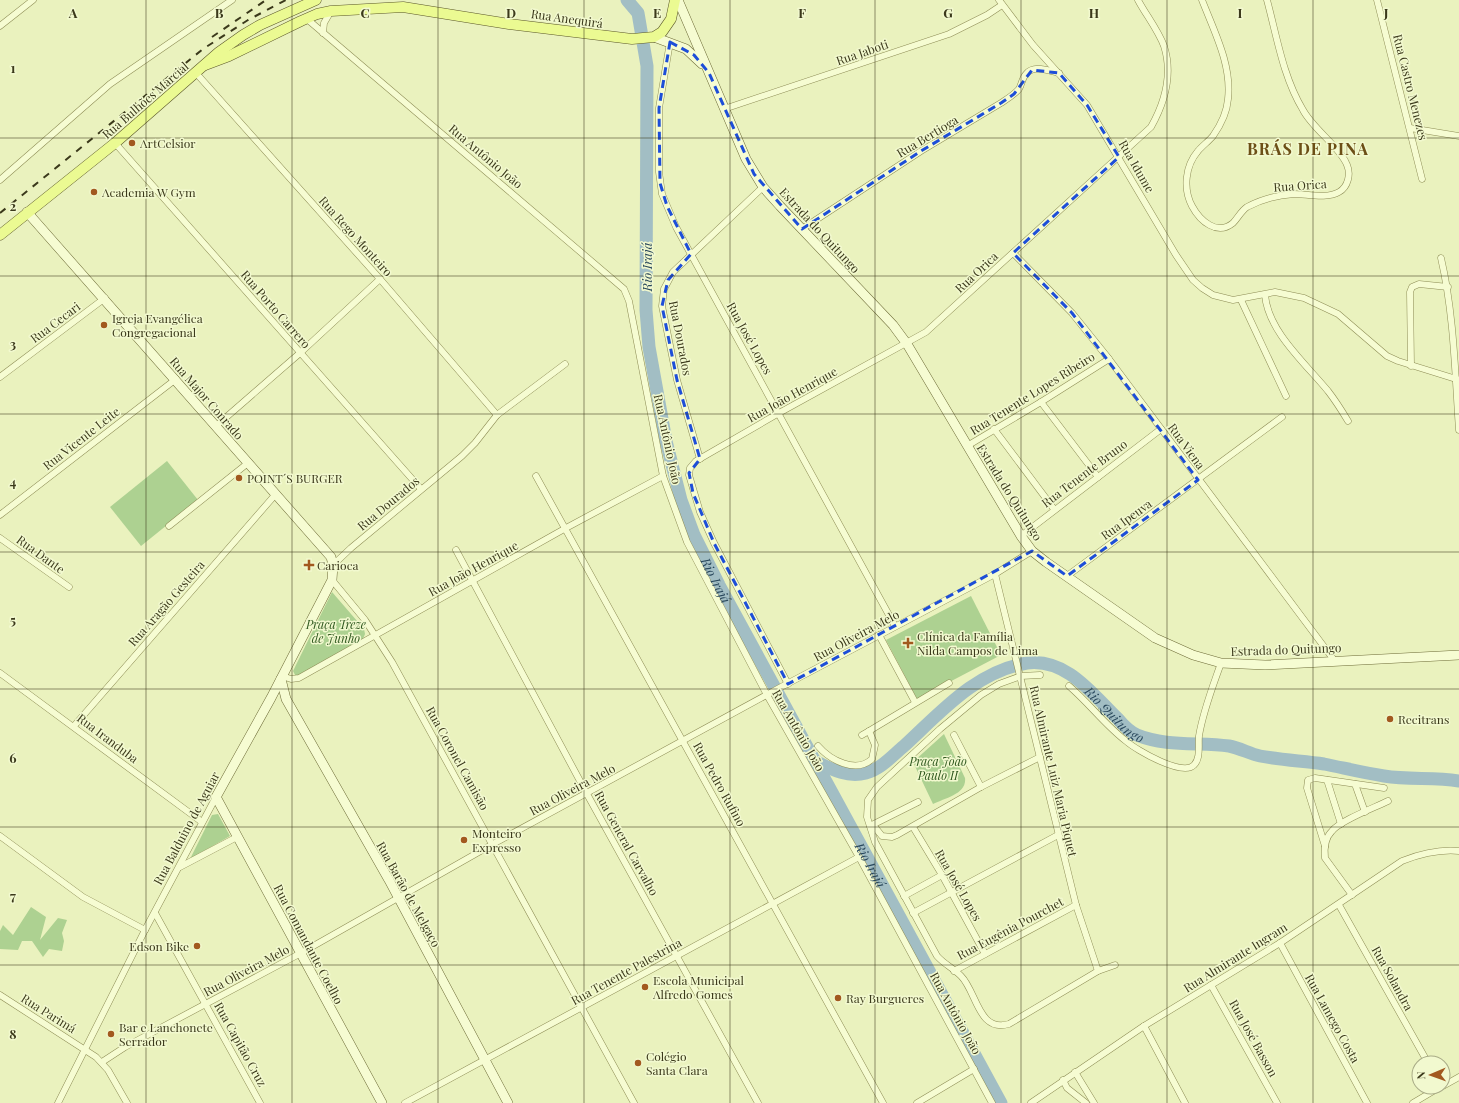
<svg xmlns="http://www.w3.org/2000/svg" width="1459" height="1103" font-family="'Playfair Display',serif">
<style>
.green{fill:#add191}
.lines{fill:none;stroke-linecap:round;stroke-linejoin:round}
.river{stroke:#a2bec4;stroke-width:13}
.street-casing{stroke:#8d8c55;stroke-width:7}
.secondary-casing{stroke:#6e6c38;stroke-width:10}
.primary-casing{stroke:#5a562a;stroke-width:11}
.street{stroke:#f6fcd2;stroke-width:6}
.secondary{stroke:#f6fcd2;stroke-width:9}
.primary{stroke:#ebfa92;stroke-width:10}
.rail{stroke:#3b391b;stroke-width:2;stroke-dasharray:7 7;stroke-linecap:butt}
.marked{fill:none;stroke:#1d4ed8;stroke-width:3;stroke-dasharray:8 5;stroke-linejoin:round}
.grid{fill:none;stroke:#3b391b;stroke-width:1;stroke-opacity:0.55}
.poi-dot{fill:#a2591f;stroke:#f2f9cf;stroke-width:1.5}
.labels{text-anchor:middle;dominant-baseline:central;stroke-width:3;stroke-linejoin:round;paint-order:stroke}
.street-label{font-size:12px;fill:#3b391b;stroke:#f2f9cf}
.poi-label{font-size:12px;fill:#3b391b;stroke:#f2f9cf;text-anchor:start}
.park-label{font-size:12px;font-style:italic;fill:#30591f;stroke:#f2f9cf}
.water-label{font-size:13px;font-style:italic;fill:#29485c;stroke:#f2f9cf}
.district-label{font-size:16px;font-weight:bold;letter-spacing:1px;fill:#6c4f16;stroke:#f2f9cf}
.grid-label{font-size:13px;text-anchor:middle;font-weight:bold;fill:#3b391b;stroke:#f2f9cf;stroke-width:3;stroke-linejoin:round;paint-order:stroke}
</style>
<rect width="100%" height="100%" fill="#eaf2be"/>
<!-- green -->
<g class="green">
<path d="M167,461L198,500L141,546L110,507Z"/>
<path d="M332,592L364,629L365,634L363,639L300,676L295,675L293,671Z"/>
<path d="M971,596L1001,655L917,699L886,640Z"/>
<path d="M944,734L965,778C967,794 945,798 933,804L913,762Z"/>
<path d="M218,814L230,836L190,859L212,815Z"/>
<path d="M31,907L46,917L40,940L58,918L67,920L62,933L64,941L62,951L49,949L43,957L32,941H22L18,950L0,949V931L3,925L13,935Z"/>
</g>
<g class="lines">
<!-- river -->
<g class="river">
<path id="s1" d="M627,0L638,13L647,66L646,310L649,347L666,441L681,500L694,535L719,585L1001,1103"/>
<path id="s2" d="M815,761C831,769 847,778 866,773C881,769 893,755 904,746C940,713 976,671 1027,663C1067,658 1093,695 1118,719C1123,725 1130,732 1137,735C1166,747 1199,742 1229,746C1240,748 1250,754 1260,756C1281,760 1303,761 1324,764C1344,768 1364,773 1384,776C1409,780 1434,777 1459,781"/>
</g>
<defs>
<g id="street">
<path d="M999,0L1033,45L1087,105L1176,255L1193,280L1202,288L1213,295L1233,300L1275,292L1304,298L1338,314L1387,356L1398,361L1459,380"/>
<path d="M1202,0C1214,31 1232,65 1228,99C1227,112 1220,126 1213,136C1209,141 1202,146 1198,151C1185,166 1183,189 1192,206C1200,221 1217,236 1233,223C1238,218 1241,211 1247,207C1262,199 1278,195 1294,194C1307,194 1327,199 1339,192C1348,187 1351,174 1347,165C1340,147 1313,129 1303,110C1283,77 1277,37 1267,0"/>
<path d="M1377,0L1422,179"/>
<path d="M307,19L624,289L629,301L663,476L687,542L767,695L859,857L992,1103"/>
<path d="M0,26L33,0"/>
<path d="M323,33L324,23L331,11"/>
<path d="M670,42L659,108V172L662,194L676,227L895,626"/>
<path d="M196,73L380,279L497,415"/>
<path d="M724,109L949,34L987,15L1002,5"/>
<path d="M1410,128L1459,136"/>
<path d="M115,143L421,489"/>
<path d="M0,180L110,84L232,0"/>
<path d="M802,229L921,151L1001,103C1007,99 1014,95 1019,89C1022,84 1022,78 1026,74C1034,64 1049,71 1059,73"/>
<path d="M1013,253L1072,313L1109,359L1334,660"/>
<path d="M1441,258C1454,314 1455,373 1459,430"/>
<path d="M1265,295C1268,331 1305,363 1328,391C1335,400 1342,411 1348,421"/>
<path d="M1241,300L1286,396"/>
<path d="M1411,366L1410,292L1412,287L1419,284L1448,287"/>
<path d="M0,377L105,298"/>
<path d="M1041,402L1098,477"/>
<path d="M216,426L300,353L380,279"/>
<path d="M994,429L1054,509"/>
<path d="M967,446L1041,402L1109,359"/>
<path d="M700,459L677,380L662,306L664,289L673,272L763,187"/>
<path d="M536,476L883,1103"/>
<path d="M0,515L176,379"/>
<path d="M169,526L248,463"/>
<path d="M1021,536L1161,429"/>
<path d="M0,538L69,587"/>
<path d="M456,550L587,794L758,1103"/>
<path d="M333,565L351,548L462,456L475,443L497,415L565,364"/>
<path d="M995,574L1076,905L1098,971"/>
<path d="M1067,576L1282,417"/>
<path d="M332,580L365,620L392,662L634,1103"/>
<path d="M879,635L915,702"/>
<path d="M0,673L202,822"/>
<path d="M1040,675L1021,676L999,684L981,695L940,729L877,787L868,800L867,817L875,842L937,956C944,964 953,968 961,976C977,992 978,1033 1009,1024L1098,971L1115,965"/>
<path d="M282,676L291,679L299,678L566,528L663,476"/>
<path d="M788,684L714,543L700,512L689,475L690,468L696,461L779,413L926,332L1151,127C1165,102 1173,74 1164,46C1158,30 1146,15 1138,0"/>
<path d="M1069,686C1089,703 1105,725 1126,741C1136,750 1183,777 1194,765C1201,758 1198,745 1199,736C1203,711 1213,686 1221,663"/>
<path d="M74,726L275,495"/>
<path d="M869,731L949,683"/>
<path d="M954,735L981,787"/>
<path d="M818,746C830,760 856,774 872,759L875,745L869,731L862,735"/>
<path d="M1327,780L1341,824"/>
<path d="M1355,784L1365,812"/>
<path d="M873,825L882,836L892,837L897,835L981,787L1040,757"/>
<path d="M870,826L918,802"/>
<path d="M913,827L942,875L985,954"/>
<path d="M0,836L83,897L145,930"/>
<path d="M1325,846L1307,788L1308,780L1315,778L1384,788"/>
<path d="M180,867L237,837"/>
<path d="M1352,895L1325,858C1324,849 1325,838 1332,831C1341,820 1374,808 1388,801"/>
<path d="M904,896L942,875"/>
<path d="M1339,905L1428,1063"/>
<path d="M155,913L260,1103"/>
<path d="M913,913L1058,835"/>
<path d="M1280,943L1367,1103"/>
<path d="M954,971L1076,905"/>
<path d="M1211,985L1277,1103"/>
<path d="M0,995L96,1057L108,1070L127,1103"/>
<path d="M1144,1026L1185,1103"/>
<path d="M102,1062L125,1047L301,953L493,844L783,686L995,574L1032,551"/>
<path d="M1075,1072L1094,1103"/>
<path d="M1063,1080L1067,1088L1086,1103"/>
<path d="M1443,1086L1459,1077"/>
<path d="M58,1103L145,930L216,797"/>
<path d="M405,1103L859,857"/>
<path d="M917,1103L974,1069"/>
<path d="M1031,1103L1144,1026L1280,943L1402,861C1420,854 1438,849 1459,851"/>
<path d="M1413,1103L1440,1087"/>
</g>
<g id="secondary">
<path d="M678,0L746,159L763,187L780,206L893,325L907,344L1021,536L1032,551L1046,562L1155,638L1193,655L1221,663L1265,665L1459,655"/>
<path d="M654,37L686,49L702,64"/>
<path d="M27,212L331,557L333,565L332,580L271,698L216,797L382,1103"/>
<path d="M281,679L286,699L389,880L508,1103"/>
</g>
<g id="primary">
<path d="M205,65L229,56L301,21L317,14L331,11L403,7L509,24L632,39L654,37L662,32L671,19L675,0"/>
<path d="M0,235L115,143L219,52L243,35L260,25L316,0"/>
</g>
</defs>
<!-- street casing -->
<use href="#street" class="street-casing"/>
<!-- secondary casing -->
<use href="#secondary" class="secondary-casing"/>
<!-- primary casing -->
<use href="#primary" class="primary-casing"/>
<!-- street -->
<use href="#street" class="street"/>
<!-- secondary -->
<use href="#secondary" class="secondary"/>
<!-- primary -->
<use href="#primary" class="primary"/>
<!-- rail -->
<g class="rail">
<path d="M212,37L266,0"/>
<path d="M0,213L203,49L248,20L286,0"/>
</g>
</g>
<!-- marked area -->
<path class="marked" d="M670,42L694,55L709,73L754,174L802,229L921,151L1001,103L1014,94L1032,70L1059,73L1087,105L1119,157L1013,253L1072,313L1198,480L1067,576L1032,551L788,684L714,543L693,493L689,473L700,459L677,380L662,306L668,280L691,254L667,206L660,183L659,108Z"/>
<!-- grid -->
<path class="grid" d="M146,0V1103M292,0V1103M438,0V1103M584,0V1103M730,0V1103M875,0V1103M1021,0V1103M1167,0V1103M1313,0V1103M0,138H1459M0,276H1459M0,414H1459M0,552H1459M0,689H1459M0,827H1459M0,965H1459"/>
<!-- markers -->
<g class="poi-dot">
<circle cx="132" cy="143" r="4"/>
<circle cx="94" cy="192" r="4"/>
<circle cx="104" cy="325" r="4"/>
<circle cx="239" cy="478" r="4"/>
<path d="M307 559h4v4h4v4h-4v4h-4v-4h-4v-4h4z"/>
<path d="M906 637h4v4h4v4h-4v4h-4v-4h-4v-4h4z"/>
<circle cx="1390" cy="719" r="4"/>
<circle cx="464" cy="840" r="4"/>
<circle cx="197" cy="946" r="4"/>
<circle cx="645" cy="987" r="4"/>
<circle cx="838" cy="998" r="4"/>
<circle cx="111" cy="1034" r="4"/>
<circle cx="638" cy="1063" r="4"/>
</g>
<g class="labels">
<!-- street labels -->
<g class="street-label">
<text transform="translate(567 18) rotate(8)">Rua Anequirá</text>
<text transform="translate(862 52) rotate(-19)">Rua Jaboti</text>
<text transform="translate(1411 87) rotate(76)">Rua Castro Menezes</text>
<text transform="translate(145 100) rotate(-41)">Rua Bulhões Marcial</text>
<text transform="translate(927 136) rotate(-31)">Rua Bertioga</text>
<text transform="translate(486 156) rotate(40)">Rua Antônio João</text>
<text transform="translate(1137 166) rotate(60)">Rua Idume</text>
<text transform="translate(1300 185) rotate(-4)">Rua Orica</text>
<text transform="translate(820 230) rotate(47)">Estrada do Quitungo</text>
<text transform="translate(356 236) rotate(48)">Rua Rego Monteiro</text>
<text transform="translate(976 272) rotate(-43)">Rua Orica</text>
<text transform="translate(276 309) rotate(49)">Rua Porto Carrero</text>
<text transform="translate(55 322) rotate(-37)">Rua Cecari</text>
<text transform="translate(681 338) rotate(79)">Rua Dourados</text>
<text transform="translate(750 338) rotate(61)">Rua José Lopes</text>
<text transform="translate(1032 393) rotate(-32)">Rua Tenente Lopes Ribeiro</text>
<text transform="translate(792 394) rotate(-29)">Rua João Henrique</text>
<text transform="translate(207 398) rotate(49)">Rua Major Conrado</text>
<text transform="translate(81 438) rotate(-38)">Rua Vicente Leite</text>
<text transform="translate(668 439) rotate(78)">Rua Antônio João</text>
<text transform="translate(1187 446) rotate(54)">Rua Viena</text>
<text transform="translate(1084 473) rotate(-37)">Rua Tenente Bruno</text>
<text transform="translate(1010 492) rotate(58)">Estrada do Quitungo</text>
<text transform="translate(388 503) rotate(-40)">Rua Dourados</text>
<text transform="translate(1126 519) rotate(-36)">Rua Ipeuva</text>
<text transform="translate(41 554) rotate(36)">Rua Dante</text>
<text transform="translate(473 568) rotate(-29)">Rua João Henrique</text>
<text transform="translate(166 603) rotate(-49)">Rua Aragão Gesteira</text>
<text transform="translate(856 635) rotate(-28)">Rua Oliveira Melo</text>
<text transform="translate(1286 649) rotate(-2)">Estrada do Quitungo</text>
<text transform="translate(799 730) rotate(60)">Rua Antônio João</text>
<text transform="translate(108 738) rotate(37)">Rua Iranduba</text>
<text transform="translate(458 758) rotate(61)">Rua Coronel Camisão</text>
<text transform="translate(1054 771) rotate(77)">Rua Almirante Luiz Maria Piquet</text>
<text transform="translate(720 784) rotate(61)">Rua Pedro Rufino</text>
<text transform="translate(572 789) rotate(-28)">Rua Oliveira Melo</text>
<text transform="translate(186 828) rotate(-62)">Rua Balduino de Aguiar</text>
<text transform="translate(627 843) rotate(61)">Rua General Carvalho</text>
<text transform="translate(959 885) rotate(60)">Rua José Lopes</text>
<text transform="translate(409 894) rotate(61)">Rua Barão de Melgaço</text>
<text transform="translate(1010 928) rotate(-28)">Rua Eugênia Pourchet</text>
<text transform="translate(309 944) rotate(62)">Rua Comandante Coelho</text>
<text transform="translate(1235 957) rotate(-32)">Rua Almirante Ingram</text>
<text transform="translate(246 970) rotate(-28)">Rua Oliveira Melo</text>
<text transform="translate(626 971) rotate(-29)">Rua Tenente Palestrina</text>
<text transform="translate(1393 978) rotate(61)">Rua Solandra</text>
<text transform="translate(49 1013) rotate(32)">Rua Parimá</text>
<text transform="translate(956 1013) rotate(61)">Rua Antônio João</text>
<text transform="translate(1333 1018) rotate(61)">Rua Lamego Costa</text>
<text transform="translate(1254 1038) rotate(61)">Rua José Basson</text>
<text transform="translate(241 1044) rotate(61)">Rua Capitão Cruz</text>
</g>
<!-- poi labels -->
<g class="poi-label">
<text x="140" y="143">ArtCelsior</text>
<text x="102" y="192">Academia W Gym</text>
<text x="112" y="318">Igreja Evangélica<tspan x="112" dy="14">Congregacional</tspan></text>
<text x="247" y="478">POINT´S BURGER</text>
<text x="317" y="565">Carioca</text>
<text x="917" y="636">Clínica da Família<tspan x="917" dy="14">Nilda Campos de Lima</tspan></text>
<text x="1398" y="719">Recitrans</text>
<text x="472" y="833">Monteiro<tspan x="472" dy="14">Expresso</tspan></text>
<text x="189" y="946" text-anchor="end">Edson Bike</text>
<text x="653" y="980">Escola Municipal<tspan x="653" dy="14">Alfredo Gomes</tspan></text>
<text x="846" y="998">Ray Burgueres</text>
<text x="119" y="1027">Bar e Lanchonete<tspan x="119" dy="14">Serrador</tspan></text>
<text x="646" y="1056">Colégio<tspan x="646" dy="14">Santa Clara</tspan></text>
</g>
<!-- park labels -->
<g class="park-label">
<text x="336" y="624">Praça Treze<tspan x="336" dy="14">de Junho</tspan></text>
<text x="938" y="761">Praça João<tspan x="938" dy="14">Paulo II</tspan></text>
</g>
<!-- water labels -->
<g class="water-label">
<text transform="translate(646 267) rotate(-90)">Rio Irajá</text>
<text stroke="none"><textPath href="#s1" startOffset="596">Rio Irajá</textPath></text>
<text stroke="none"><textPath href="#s2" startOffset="357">Rio Quitungo</textPath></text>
<text stroke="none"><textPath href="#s1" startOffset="920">Rio Irajá</textPath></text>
</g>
<!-- district labels -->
<g class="district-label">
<text x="1308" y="148">BRÁS DE PINA</text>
</g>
</g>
<g class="grid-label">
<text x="73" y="18">A</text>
<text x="219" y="18">B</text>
<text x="365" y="18">C</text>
<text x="511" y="18">D</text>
<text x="657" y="18">E</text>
<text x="802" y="18">F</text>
<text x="948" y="18">G</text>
<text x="1094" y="18">H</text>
<text x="1240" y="18">I</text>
<text x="1386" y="18">J</text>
<text x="13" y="73">1</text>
<text x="13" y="211">2</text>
<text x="13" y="349">3</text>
<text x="13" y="487">4</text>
<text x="13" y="625">5</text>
<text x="13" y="763">6</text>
<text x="13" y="901">7</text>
<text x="13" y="1039">8</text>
</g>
<!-- north arrow -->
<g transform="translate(1431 1075) rotate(268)"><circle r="19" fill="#f2f9cf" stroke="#a9ac87"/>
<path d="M0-3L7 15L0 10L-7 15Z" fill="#a2591f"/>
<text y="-6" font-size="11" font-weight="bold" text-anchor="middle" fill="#3b391b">N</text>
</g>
</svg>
